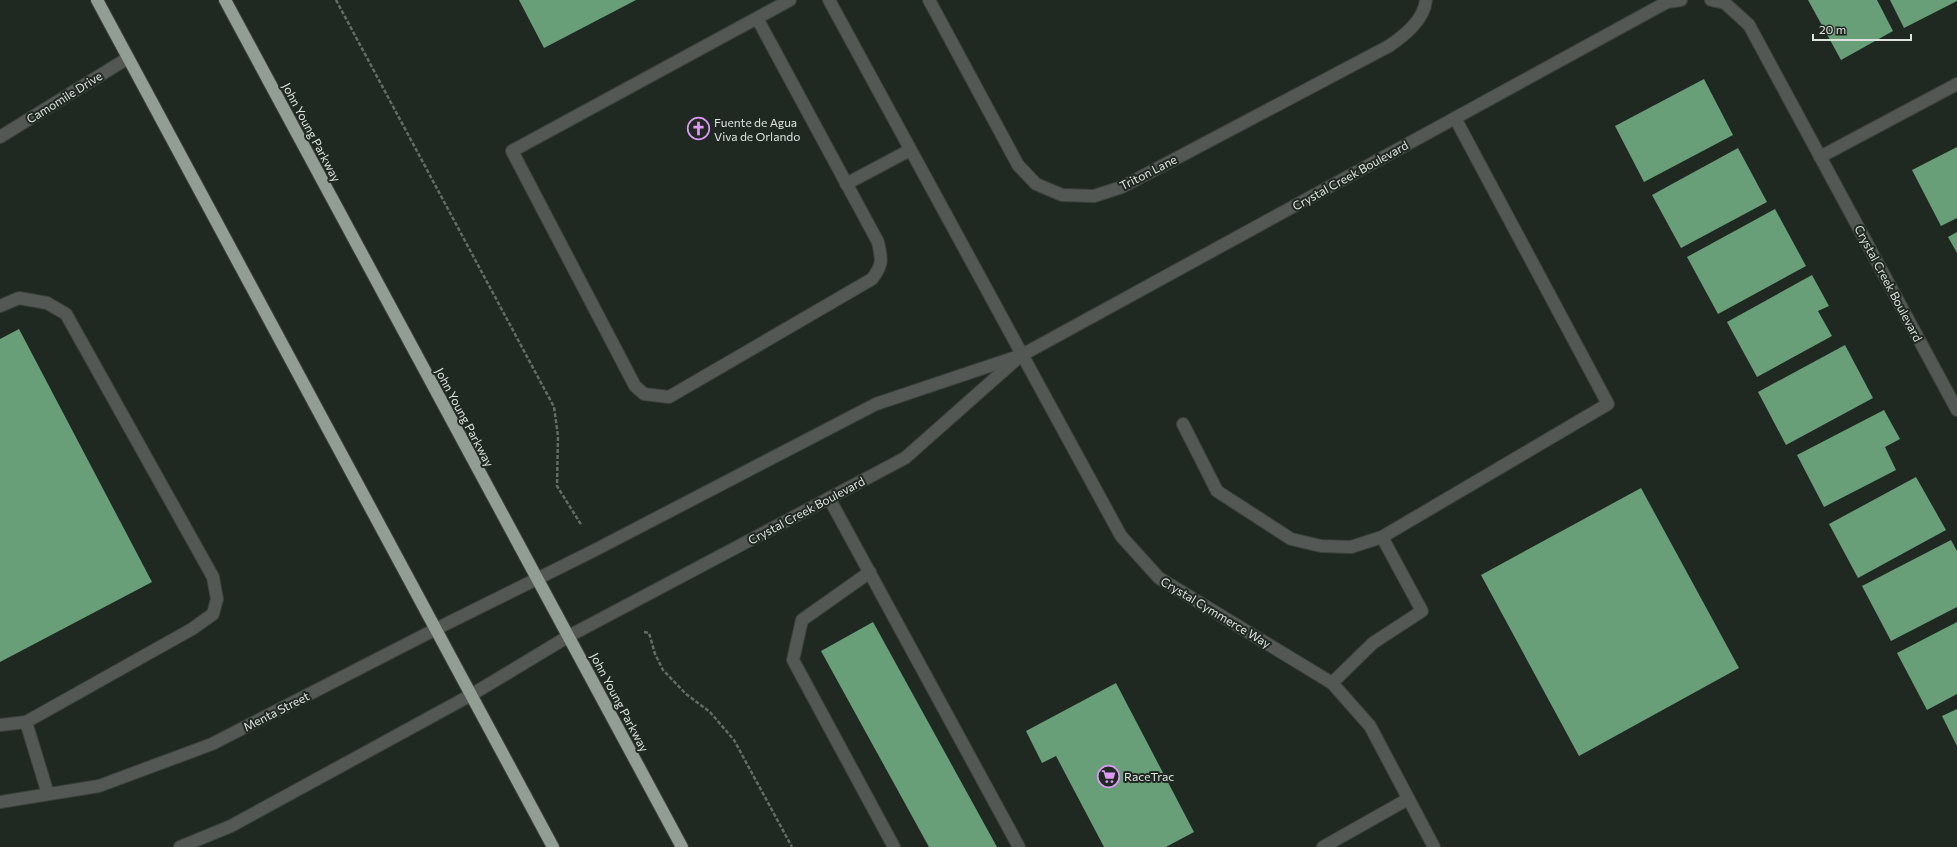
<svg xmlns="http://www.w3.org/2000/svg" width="1957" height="847" font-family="Commissioner,sans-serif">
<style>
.building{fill:#689e78}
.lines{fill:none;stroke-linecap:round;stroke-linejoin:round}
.minor-casing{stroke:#3b423c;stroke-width:14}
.highway-casing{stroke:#3b423c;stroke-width:14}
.path{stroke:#646b65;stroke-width:2.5;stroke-dasharray:4 2;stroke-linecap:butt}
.minor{stroke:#535854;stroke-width:12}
.highway{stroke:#929d94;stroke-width:12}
.labels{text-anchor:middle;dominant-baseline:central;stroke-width:4;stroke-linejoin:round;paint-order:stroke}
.street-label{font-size:12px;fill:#dee3df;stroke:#202822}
.poi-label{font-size:12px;fill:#dee3df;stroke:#202822;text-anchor:start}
</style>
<rect width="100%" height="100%" fill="#202822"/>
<!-- building -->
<g class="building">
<path d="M519,0H636L544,48Z"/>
<path d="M1808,0H1877L1893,31L1841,60Z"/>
<path d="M1890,0H1957V1L1904,28Z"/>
<path d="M1704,79L1733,135L1644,182L1615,126Z"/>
<path d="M1957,147V218L1941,226L1912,170Z"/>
<path d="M1738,148L1767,202L1681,248L1652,195Z"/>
<path d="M1775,209L1806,266L1718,314L1687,257Z"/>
<path d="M1957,232V253L1948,237Z"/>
<path d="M1812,275L1829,306L1818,311L1832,336L1757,377L1727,322Z"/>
<path d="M19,329L152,582L0,662V339Z"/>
<path d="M1845,345L1873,398L1786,445L1758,392Z"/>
<path d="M1884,410L1900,439L1885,447L1896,470L1824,507L1797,455Z"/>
<path d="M1916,477L1946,530L1858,578L1829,524Z"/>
<path d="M1641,488L1739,668L1579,756L1481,575Z"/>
<path d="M1951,540L1957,551V607L1891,641L1862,586Z"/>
<path d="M873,622L997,847H929L821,651Z"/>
<path d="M1957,622V694L1927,710L1897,653Z"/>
<path d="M1116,683L1194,832L1166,847H1104L1056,756L1042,763L1026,731Z"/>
<path d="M1957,709V746L1942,716Z"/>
</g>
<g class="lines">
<defs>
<g id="minor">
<path d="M829,0L1121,536L1159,578L1332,683L1370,726L1434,847"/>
<path d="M929,0L1018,165L1036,184L1062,195L1094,196L1122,187L1389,46C1405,35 1424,20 1426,0"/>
<path d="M1711,0L1725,3L1749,25L1957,410"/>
<path d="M757,18L878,242C882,260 883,265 872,279L669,397L644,394L635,386L512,151L757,18L790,0"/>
<path d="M0,137L128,58"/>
<path d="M1820,157L1957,84"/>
<path d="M846,184L910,150"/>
<path d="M0,306L19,298L47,303L66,314L213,577L217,599L213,614L192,629L26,722"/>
<path d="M1183,424L1217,491L1291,539L1321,546L1351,547L1382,537L1608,404L1455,118"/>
<path d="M829,498L1019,847"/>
<path d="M870,572L802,620L793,660L894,847"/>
<path d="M1332,683L1373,643L1422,611L1382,537"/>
<path d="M0,725L26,722L48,794"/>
<path d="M0,802L99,786L212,744L436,629L595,550L876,404L1022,355L1667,2L1681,0"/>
<path d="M180,847L231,826L471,695L569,636L905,458L1018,358"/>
<path d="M1323,847L1408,799"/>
</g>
<g id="highway">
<path d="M97,0L553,847"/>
<path d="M225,0L682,847"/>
</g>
</defs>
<!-- minor casing -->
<use href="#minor" class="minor-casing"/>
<!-- highway casing -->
<use href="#highway" class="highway-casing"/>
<!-- path -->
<g class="path">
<path d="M336,0L554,407L558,436L557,486L582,526"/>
<path d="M644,632L649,633L655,654L663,670L686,694L710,712L734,740L792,847"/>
</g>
<!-- minor -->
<use href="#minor" class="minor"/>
<!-- highway -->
<use href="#highway" class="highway"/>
</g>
<!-- icons -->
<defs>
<symbol id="church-ring" viewBox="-11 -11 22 22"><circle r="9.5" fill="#202822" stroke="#dc99f4" stroke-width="1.5"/><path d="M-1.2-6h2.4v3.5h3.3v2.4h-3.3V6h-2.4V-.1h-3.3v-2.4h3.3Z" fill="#dc99f4"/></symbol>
<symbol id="supermarket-ring" viewBox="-11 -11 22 22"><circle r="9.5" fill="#202822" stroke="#dc99f4" stroke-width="1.5"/><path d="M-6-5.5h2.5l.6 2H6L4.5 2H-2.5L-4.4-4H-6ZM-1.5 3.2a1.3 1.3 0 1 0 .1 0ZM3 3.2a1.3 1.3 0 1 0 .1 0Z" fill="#dc99f4"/></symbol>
</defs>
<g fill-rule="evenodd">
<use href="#church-ring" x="686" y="116" width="25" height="25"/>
<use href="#supermarket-ring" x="1096" y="764" width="25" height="25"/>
</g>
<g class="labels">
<!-- street labels -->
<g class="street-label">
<text transform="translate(64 97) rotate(-32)">Camomile Drive</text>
<text transform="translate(312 132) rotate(62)">John Young Parkway</text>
<text transform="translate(1148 172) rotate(-27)">Triton Lane</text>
<text transform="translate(1350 175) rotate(-29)">Crystal Creek Boulevard</text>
<text transform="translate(1889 283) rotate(62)">Crystal Creek Boulevard</text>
<text transform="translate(465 417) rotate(62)">John Young Parkway</text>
<text transform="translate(806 510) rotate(-28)">Crystal Creek Boulevard</text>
<text transform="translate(1216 612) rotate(31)">Crystal Cymmerce Way</text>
<text transform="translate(620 702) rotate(62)">John Young Parkway</text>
<text transform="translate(276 711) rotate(-27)">Menta Street</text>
</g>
<!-- poi labels -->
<g class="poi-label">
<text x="714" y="122">Fuente de Agua<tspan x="714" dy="14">Viva de Orlando</tspan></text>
<text x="1124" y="776">RaceTrac</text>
</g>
</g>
<!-- scale -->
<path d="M1813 34v6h98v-6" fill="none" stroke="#dee3df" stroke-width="2"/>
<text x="1819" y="34" font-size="12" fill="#dee3df" stroke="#202822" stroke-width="3" paint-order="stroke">20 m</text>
</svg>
